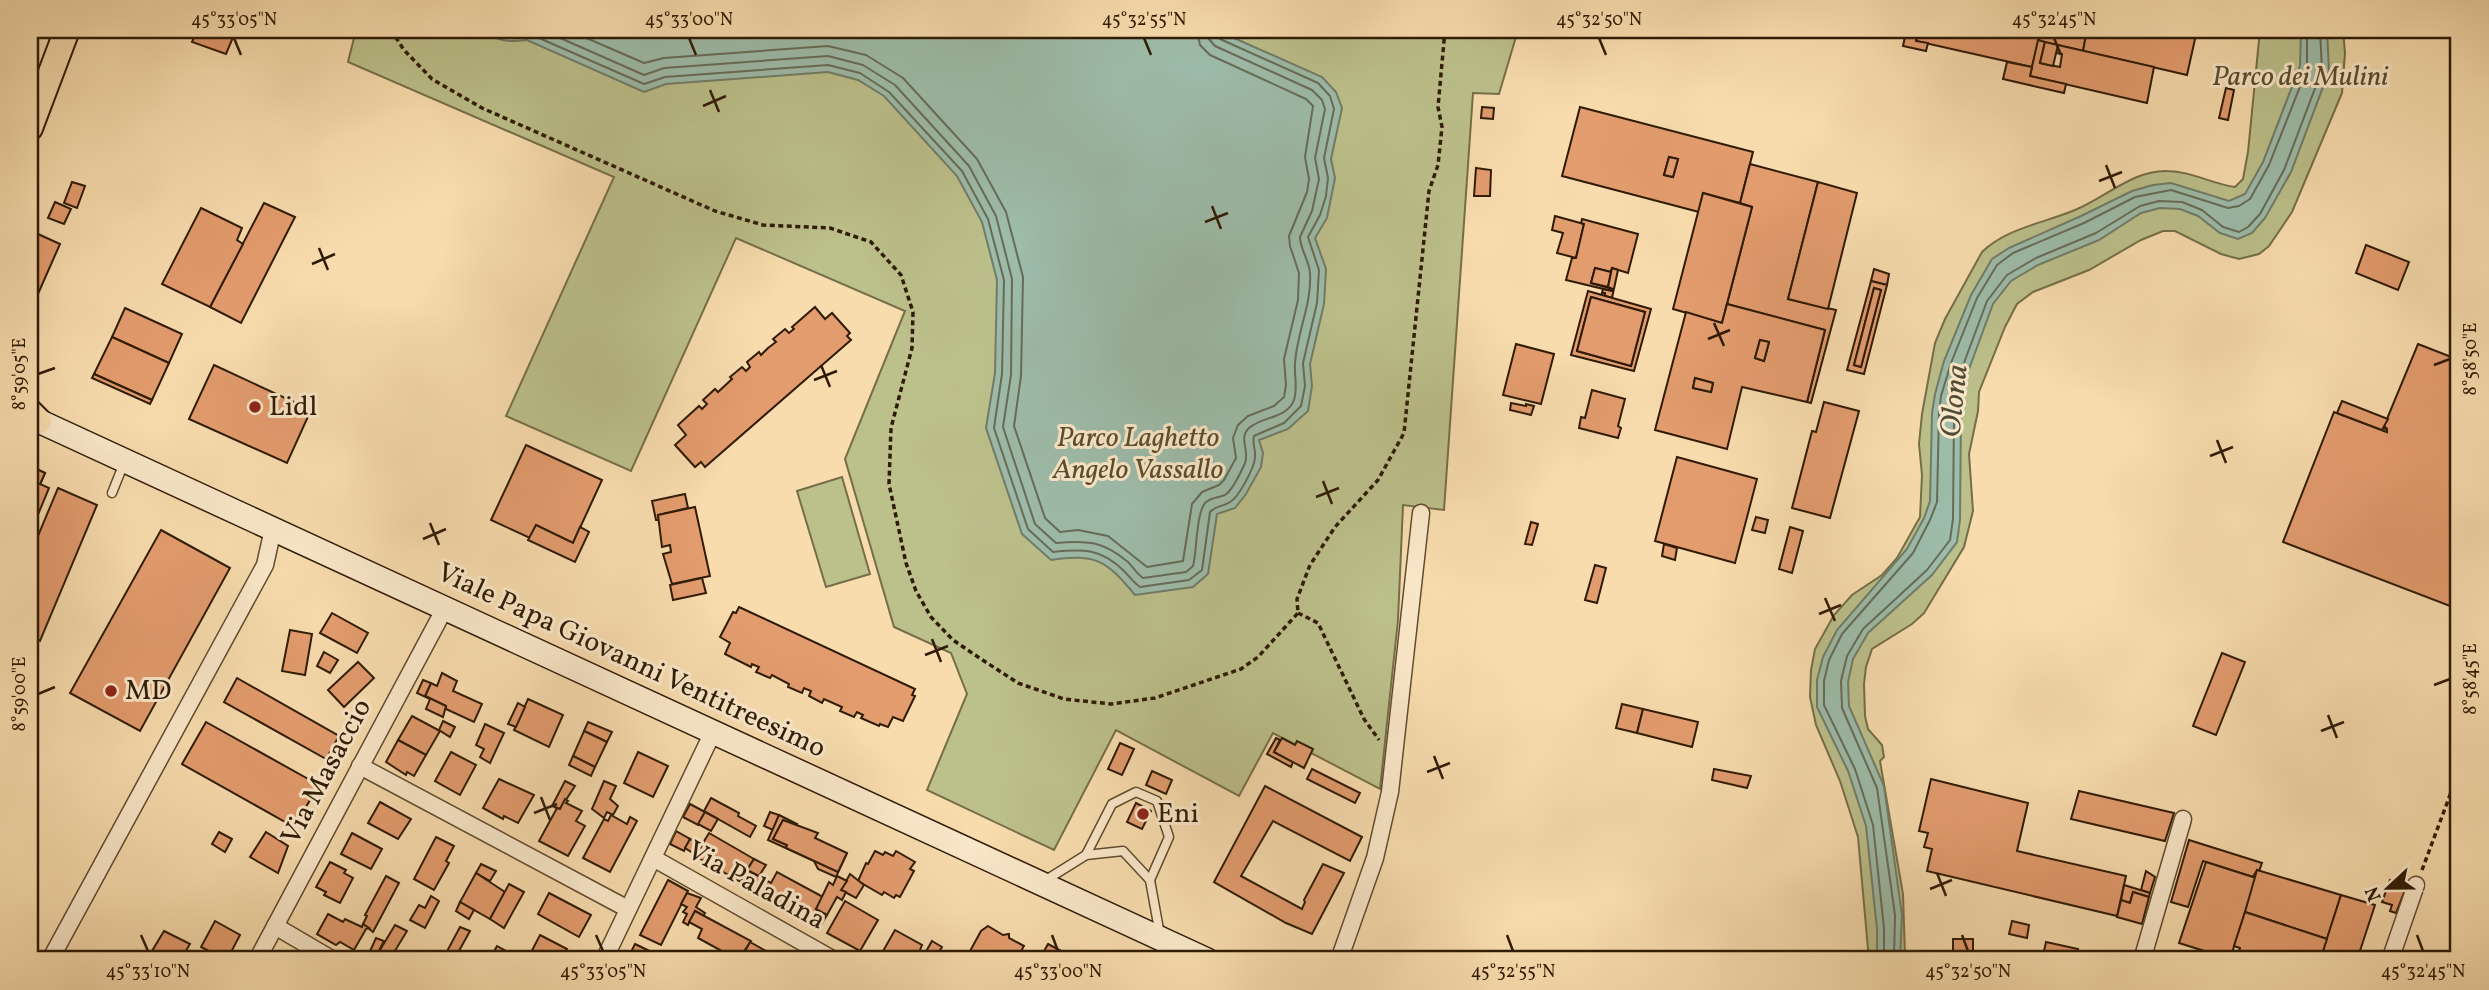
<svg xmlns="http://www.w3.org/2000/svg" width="2489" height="990" font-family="Vollkorn,serif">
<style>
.green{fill:#bcc08b;stroke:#766e48;stroke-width:2}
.water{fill:#9dbcaa;stroke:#717c68;stroke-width:2}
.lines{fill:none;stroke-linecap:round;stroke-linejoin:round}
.shore{stroke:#666c58;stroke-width:2}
.building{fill:#e39c6e;stroke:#2f1b05;stroke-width:2;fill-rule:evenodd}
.lane-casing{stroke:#614b2f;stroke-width:11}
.street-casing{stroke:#614b2f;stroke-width:19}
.secondary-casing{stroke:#2f1b05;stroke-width:26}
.primary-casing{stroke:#2f1b05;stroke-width:28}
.path{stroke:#2f1b05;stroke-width:3.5;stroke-dasharray:5 3.5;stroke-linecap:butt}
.lane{stroke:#fae8ca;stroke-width:8}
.street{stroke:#fae8ca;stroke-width:16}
.secondary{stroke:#fae8ca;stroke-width:23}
.primary{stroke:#f8dcae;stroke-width:24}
.ticks{fill:none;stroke:#2f1b05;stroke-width:2.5}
.poi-dot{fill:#8f2418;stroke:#fae8ca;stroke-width:2.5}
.labels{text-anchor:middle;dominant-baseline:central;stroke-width:6;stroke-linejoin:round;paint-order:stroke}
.park-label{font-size:28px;font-style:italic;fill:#594d2d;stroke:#fae8ca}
.poi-label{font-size:28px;fill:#2f1b05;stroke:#fae8ca;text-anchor:start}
.street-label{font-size:28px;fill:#2f1b05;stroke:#fae8ca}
.water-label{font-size:30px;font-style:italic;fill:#504b37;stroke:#fae8ca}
.neatline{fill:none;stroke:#2f1b05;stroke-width:2.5}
.ticks-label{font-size:18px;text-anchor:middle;fill:#2f1b05}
</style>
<rect width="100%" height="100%" fill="#f8dcae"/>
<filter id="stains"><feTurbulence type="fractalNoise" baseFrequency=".00286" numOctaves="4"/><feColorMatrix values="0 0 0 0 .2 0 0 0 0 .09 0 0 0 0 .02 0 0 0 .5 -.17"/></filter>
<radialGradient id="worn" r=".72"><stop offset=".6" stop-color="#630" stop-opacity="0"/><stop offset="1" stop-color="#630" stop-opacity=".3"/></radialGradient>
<!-- green -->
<g class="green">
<path d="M356,30H1518L1499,94L1473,93L1444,510L1403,505L1398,620L1380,789L1273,733L1239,796L1116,730L1054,850L927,790L967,694L951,653L894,627L845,459L905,311L736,238L631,471L506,416L614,177L348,62Z"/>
<path d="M2260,30H2343L2345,53L2342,93L2292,212L2269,246L2259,254L2239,259L2221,254L2175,231H2163L2141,240L2089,270L2033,292L2017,304L2005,327L1979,392L1978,411L1969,454L1973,511L1964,547L1924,613L1912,624L1872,649L1866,667L1864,684L1865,716L1868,729L1882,745L1884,757L1880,761L1903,894L1905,956V960H1869L1858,837L1840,781L1816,725L1810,697L1811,670L1815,649L1834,615L1852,595L1882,575L1897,558L1920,517L1922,475L1919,444L1922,414L1935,343L1945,319L1982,252C2007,228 2044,223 2075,210C2105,198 2133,170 2167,171C2191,171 2212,184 2235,187L2243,179L2248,152Z"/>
<path d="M842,477L870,574L826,587L797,491Z"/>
</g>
<!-- water -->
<g class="water">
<path d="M484,30H1216L1322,77L1336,92L1342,108L1331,159L1335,178L1327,218L1315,238L1326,269L1324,304L1310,364L1312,386L1308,411L1288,429L1259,440L1263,453L1261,467L1246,494L1235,508L1217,514L1208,574L1193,587L1135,595C1107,561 1096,553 1051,560L1022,534L986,428L995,373L997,280L982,222L957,176L884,96L858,80L828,72L666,84L644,92L527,40C510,42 497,42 484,30Z"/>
<path d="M2301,30H2327L2329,71L2291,172L2265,218L2252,233L2238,239L2220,233L2198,216L2180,209L2160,208L2141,213L2099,240L2038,265L2011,281L1993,304L1965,380L1961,414L1960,520L1957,542L1932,575L1868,633L1853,659L1848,682L1849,706L1884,786L1902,915L1900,960H1877V929L1866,826L1848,771L1817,707V680L1823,657L1837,630L1907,549L1924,518L1930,501L1932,413L1935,394L1944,361L1971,295L1992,259L2009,248L2081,216L2132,191L2153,185L2171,183L2229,201L2245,194L2263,162L2300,66Z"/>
</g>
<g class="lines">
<!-- shore -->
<g class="shore">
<path d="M495,30L510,35L530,34L644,84L665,77L828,65L860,73L889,92L962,171L988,219L1004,280L1002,374L994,428L1028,529L1053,552C1083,549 1101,548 1124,571C1130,577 1134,583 1140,587L1189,580L1202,570L1210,512C1216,505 1223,507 1230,502C1239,497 1254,468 1255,458C1256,450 1252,444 1254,436L1284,423L1301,406L1305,386L1303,363L1317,303L1319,270L1308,237L1320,215L1326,196L1328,178L1324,158L1334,109L1330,96L1318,83L1220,39L1216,30"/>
<path d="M542,30L644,75L664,68L828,56L863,65L895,85L969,166L996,216L1012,279L1011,375L1003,427L1035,524L1056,543C1087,540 1103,541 1128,562C1133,567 1137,574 1143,578L1186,572L1193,566C1197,551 1196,514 1205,503C1211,497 1218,498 1225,495C1233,490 1241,472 1245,463C1250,451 1238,438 1249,428C1262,416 1287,419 1294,400C1298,388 1294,375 1295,363C1297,332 1312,304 1310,273C1309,260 1300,249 1300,237L1312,211L1319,179L1315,158L1325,109L1322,100L1312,90L1215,46L1209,39L1207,30"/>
<path d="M568,30L644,63L664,58L828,46L866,55L903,78L977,159L1006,212L1023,277L1021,376L1014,426L1045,518L1060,532L1078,530L1108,536L1147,567L1183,561L1192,504L1202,492L1219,485L1224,480L1236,458L1233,438L1238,425L1248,416L1274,406L1284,397L1286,385L1284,359L1298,300L1299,273L1290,246L1289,236L1307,192L1309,179L1305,157L1313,106L1306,99L1210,55L1200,45L1197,30"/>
<path d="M1884,960V928L1873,825L1855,769L1824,705V681L1829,660L1842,634L1913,553L1930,520L1937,502L1939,413L1941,396L1951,363L1977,298L1997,265L2013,253L2084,223L2135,197L2171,190L2228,208L2239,206L2250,199L2269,165L2307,69V30"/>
<path d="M1894,960L1895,915L1877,788L1842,708L1841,681L1847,656L1863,629L1927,570L1950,540L1953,519L1954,413L1958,379L1987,301L2007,275L2036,258L2096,233L2140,206L2159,201L2182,202L2202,210L2223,227L2239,232L2248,227L2260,214L2284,170L2322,70L2320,30"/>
</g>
</g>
<!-- building -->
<g class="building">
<path d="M197,30H236L226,54L192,42Z"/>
<path d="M1894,30H2041L2032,67L1916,41L1917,35Z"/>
<path d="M2041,30H2087L2083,51L2039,41Z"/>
<path d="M2087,30H2197L2187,75L2083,51Z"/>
<path d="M1906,32L1917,35L1916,41L1928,43L1926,51L1903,46Z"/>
<path d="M2038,40L2045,42L2040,63L2060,67L2062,54L2056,53L2058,45L2154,67L2147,103L2030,76Z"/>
<path d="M2045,42L2058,45L2053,66L2040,63Z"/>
<path d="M2007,62L2032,67L2030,76L2066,84L2064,93L2003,79Z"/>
<path d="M2226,88L2234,90L2228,120L2219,118Z"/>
<path d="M1482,107L1494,108L1493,119L1481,118Z"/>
<path d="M1580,107L1753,152L1740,203L1703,193L1699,212L1562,176ZM1669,157L1678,159L1673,177L1664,175Z"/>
<path d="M1669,157L1678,159L1673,177L1664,175Z"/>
<path d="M1750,164L1818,182L1788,299L1836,310L1811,403L1807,402L1825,330L1727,304L1752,207L1740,203Z"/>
<path d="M1476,168L1491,170L1490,196H1474Z"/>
<path d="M72,182L85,186L77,208L64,203Z"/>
<path d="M1818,182L1857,193L1828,309L1788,299Z"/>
<path d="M1703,193L1752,207L1722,323L1673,309Z"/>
<path d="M55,202L71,209L64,224L48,218Z"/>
<path d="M264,203L295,217L241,323L210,307Z"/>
<path d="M201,208L242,228L237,240L243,244L210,307L162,284Z"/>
<path d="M1555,216L1584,224L1576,258L1557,253L1563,233L1552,230Z"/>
<path d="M1582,219L1638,234L1628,273L1612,268L1611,272L1595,268L1591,283L1613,289L1612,291L1566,280L1572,258H1576L1584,224L1581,223Z"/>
<path d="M38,234L60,244L30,312V251Z"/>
<path d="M2366,245L2409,262L2398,290L2356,273Z"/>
<path d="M1595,268L1611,272L1608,287L1591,283Z"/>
<path d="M1612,268L1618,270L1612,298L1605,296V293H1602L1603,289L1612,291L1613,289L1608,287Z"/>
<path d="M1874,269L1889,274L1887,285L1871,281Z"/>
<path d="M1871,281L1887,285L1864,374L1847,370ZM1874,288L1881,290L1861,367L1854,365Z"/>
<path d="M1874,288L1881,290L1861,367L1854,365Z"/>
<path d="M1588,291L1651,309L1634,371L1571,355ZM1591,297L1645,312L1631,366L1577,351Z"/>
<path d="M1591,297L1645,312L1631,366L1577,351Z"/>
<path d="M1727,304L1825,330L1807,402L1742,387L1727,449L1655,430L1686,312L1722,323ZM1760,340L1769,342L1764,361L1755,358ZM1695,378L1713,383L1711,392L1693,388Z"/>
<path d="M815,307L825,319L832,313L850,333L847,336L851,340L705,467L701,462L695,467L675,445L686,435L678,425L699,406L702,409L707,404L703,400L715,389L718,392L732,379L730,377L742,367L746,371L750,367L747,362L759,352L761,355L768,348L776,342L773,339L785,329L789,333L794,329L792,327Z"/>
<path d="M125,308L182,334L169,363L112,337Z"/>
<path d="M112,337L169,363L152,400L94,374Z"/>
<path d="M1760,340L1769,342L1764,361L1755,358Z"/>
<path d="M1516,344L1554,354L1541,404L1503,395Z"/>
<path d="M2418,344L2459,360V583L2450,606L2283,542L2334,412L2387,432V429L2384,426Z"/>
<path d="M214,365L311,410L287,463L189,419Z"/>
<path d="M94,374L152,400L150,404L92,378Z"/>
<path d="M1695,378L1713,383L1711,392L1693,388Z"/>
<path d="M1592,390L1625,399L1618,426L1621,428L1618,438L1579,428L1581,417L1585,418Z"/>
<path d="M2342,401L2388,419L2383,428L2387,429V432L2337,413Z"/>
<path d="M1824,402L1859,411L1830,518L1792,508L1812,431L1816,432Z"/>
<path d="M1511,403L1526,406V404L1534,406L1531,415L1510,410Z"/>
<path d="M526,445L602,480L573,543L536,525L530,538L491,520Z"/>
<path d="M1677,457L1757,479L1735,563L1655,541Z"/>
<path d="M30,466L45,473L30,508Z"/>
<path d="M30,466L45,473L40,484L49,488L30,534Z"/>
<path d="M58,488L97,505L40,641L30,636V555Z"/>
<path d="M685,494L688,508L658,515L659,520H656L652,501Z"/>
<path d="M695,507L710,576L672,584L663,554L671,552L670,545L662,547L658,515Z"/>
<path d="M1756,517L1768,520L1765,533L1752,530Z"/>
<path d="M1531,522L1538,524L1532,545L1525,544Z"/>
<path d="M536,525L573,543L580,527L589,532L575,562L528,540Z"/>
<path d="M1790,527L1803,531L1792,573L1779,569Z"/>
<path d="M161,530L230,568L140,731L70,693Z"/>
<path d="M1664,544L1677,548L1675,560L1662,556Z"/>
<path d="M1595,565L1606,568L1597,603L1585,600Z"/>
<path d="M702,578L706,593L673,600L670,585Z"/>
<path d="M739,607L915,689L912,695L915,696L903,721L893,717L888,727L880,724L879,726L861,718L863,715L857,712L854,717L840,711L842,707L824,699L822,703L809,696L811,691L804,688L802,693L788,687L789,684L772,675L770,678L756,672L759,667L752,664L751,667L725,654L730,643L720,637L733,612L736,613Z"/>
<path d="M332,613L368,633L357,653L320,633Z"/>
<path d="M290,630L312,634L305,675L282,671Z"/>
<path d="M324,652L338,660L330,673L317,666Z"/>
<path d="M2222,653L2245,662L2216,735L2193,726Z"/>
<path d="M358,662L374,678L344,707L328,690Z"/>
<path d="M442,673L457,681L453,691L482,704L474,722L446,709V706L425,696L431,683L437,686Z"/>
<path d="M237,678L339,736L326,759L224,702Z"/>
<path d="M423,680L431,683L425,696L446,706L443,717L426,709L430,699L417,693Z"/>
<path d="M528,699L563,715L549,747L514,730Z"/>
<path d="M518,703L525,707L516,727L508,724Z"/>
<path d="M1622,704L1643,709L1637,733L1616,728Z"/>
<path d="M1643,709L1698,722L1692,747L1637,733Z"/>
<path d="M412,716L440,731L426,755L398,740Z"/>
<path d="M443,721L455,727L450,737L439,730Z"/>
<path d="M206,722L319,785L294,827L182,764Z"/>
<path d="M588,722L612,732L607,742L584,731Z"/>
<path d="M485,724L504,733L490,763L480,757L484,749L476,745Z"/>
<path d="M584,731L607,742L595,767L573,756Z"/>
<path d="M1276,738L1280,740L1274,752L1293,762L1291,767L1267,754Z"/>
<path d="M1282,738L1295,745L1297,741L1313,749L1304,768L1274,752Z"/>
<path d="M398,740L426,755L414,776L407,772L406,775L386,762Z"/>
<path d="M1120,743L1134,749L1122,775L1108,769Z"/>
<path d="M451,752L476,765L460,795L435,781Z"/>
<path d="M638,752L668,766L653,797L624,783Z"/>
<path d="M573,756L595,767L591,776L569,765Z"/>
<path d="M1312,769L1360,793L1355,803L1307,779Z"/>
<path d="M1714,769L1751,776L1747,788L1712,780Z"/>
<path d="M1152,771L1172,780L1166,794L1146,785Z"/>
<path d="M499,779L534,795L518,823L504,816L503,819L483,808Z"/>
<path d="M1931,779L2028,803L2017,851L2126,876L2117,916L1927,871L1932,849L1924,847L1928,833L1919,831Z"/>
<path d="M565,781L575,786L560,809L552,806Z"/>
<path d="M604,781L616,786L610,799L618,806L613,815L607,812L604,818L592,809Z"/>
<path d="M1265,786L1362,837L1350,861L1273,821L1241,876L1302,909L1305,902L1304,900L1323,864L1344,873L1312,934L1286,923L1214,882Z"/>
<path d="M2079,791L2174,813L2165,841L2071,819Z"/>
<path d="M711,798L739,813L738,816L756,826L750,837L704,811Z"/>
<path d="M565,799L568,801L566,803L582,811L576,821L585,826L568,856L539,841L557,808L554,807L560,809Z"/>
<path d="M380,802L411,819L398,839L368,823Z"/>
<path d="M1136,803L1151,811L1142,829L1127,822Z"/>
<path d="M690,804L705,812L698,825L683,817Z"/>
<path d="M705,812L718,819L711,831L698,824Z"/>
<path d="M770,812L779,815L773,830L764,826Z"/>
<path d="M611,815L627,824L630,817L637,821L610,872L583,858L604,819L608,821Z"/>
<path d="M779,815L797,824L796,826L783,820L773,839L787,845L786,848L838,872L847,853L836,877L818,869L814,861L768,840Z"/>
<path d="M783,820L818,833L815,838L847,853L838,872L786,848L787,845L773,839Z"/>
<path d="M676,831L690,839L684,851L670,844Z"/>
<path d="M219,832L232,839L225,852L212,844Z"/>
<path d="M266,832L288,846L278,873L250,857Z"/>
<path d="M352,833L382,849L371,869L341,854Z"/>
<path d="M709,833L754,859L747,870L771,883L777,872L823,897L816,909L827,915L821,925L809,921L742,880L741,882L695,856Z"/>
<path d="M436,837L454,846L446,861L449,863L434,890L414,879Z"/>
<path d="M690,839L702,845L696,855L685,848Z"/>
<path d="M2189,840L2262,863L2259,871L2257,870L2253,877L2203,861L2188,907L2171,902Z"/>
<path d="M875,851L883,855L885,852L893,856L896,851L915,862L910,869L914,871L900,897L896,895L894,898L884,892L882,895L858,881L866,863L868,864Z"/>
<path d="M754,859L766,865L759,876L747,870Z"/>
<path d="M330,862L346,870L344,873L353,878L340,903L324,895L326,892L316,887Z"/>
<path d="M2206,862L2256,878L2230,959L2179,943Z"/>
<path d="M481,864L496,871L490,881L476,873Z"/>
<path d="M2257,870L2341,895L2327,939L2245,912Z"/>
<path d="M2146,871L2155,877L2150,893L2141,890Z"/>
<path d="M476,873L505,892L490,919L460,902Z"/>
<path d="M850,874L864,885L856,898L841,890Z"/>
<path d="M386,876L399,883L373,932L363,924L367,916L365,915Z"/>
<path d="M837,876L847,881L841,890L846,892L842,900L837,897L827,915L816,909L829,882L833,885Z"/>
<path d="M668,880L688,891L661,945L640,935Z"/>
<path d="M2390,880L2407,885L2396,913L2390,911L2392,905L2382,902Z"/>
<path d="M509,884L524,892L504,928L490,919Z"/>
<path d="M2124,885L2150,893L2149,897L2133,892L2130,903L2121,900Z"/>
<path d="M2133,892L2149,897L2142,924L2117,917L2121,900L2130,903Z"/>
<path d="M549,893L591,915L579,937L538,914Z"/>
<path d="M687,893L701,898L696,907L705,913L703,916L695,911L688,925L683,922L687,914L683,912L687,907L681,904Z"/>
<path d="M2341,895L2375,905L2357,960H2320Z"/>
<path d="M431,896L439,901L425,928L410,920L419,905L425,908Z"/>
<path d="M845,901L878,920L860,951L827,933Z"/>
<path d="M460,902L474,910L469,919L456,911Z"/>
<path d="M695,911L751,941L738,960L698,938L702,929L689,922Z"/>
<path d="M2245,912L2327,939L2320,960H2254L2238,955L2240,948L2234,946Z"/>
<path d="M328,914L343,922L345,919L362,927L363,924L369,928L366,929L354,950L340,942L336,945L317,934Z"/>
<path d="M215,921L240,935L227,960L201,947Z"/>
<path d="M2012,921L2029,925L2027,938L2009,934Z"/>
<path d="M395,925L407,931L393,954L395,960H374Z"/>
<path d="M988,926L1003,935L1009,934V938L1024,946L1016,960H986L970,951L981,931Z"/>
<path d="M460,927L470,931L454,960L445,955Z"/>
<path d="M895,930L922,945L916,960H883L879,958Z"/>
<path d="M164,931L190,944L181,959L169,952L166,959L152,951Z"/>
<path d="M540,935L567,949L561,960H527Z"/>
<path d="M376,938L384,941L374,960H366Z"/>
<rect x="1953" y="939" width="20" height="17"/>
<path d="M932,941L942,947L934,960L924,955Z"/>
<path d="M750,942L764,950L757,960L744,953Z"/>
<path d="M2046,942L2078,949L2076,960H2042Z"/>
<path d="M635,944L656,954L653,960H627Z"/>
<path d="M1048,944L1067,954V960H1039Z"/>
<path d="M497,946L506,951L501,960L491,957Z"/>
<path d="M764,950L777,956L784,960H757Z"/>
</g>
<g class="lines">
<defs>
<g id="lane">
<path d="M112,493L124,463"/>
<path d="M1086,855L1112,804L1136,792L1157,801L1169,837L1150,880"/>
<path d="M1046,880L1086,855L1123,851L1150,880L1160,935"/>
</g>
<g id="street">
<path d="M360,766L628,909"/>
<path d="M653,858L834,960"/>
<path d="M275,926L333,960"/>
<path d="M50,960L265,565L273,529"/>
<path d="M257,960L445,608"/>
<path d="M604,960L713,732"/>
<path d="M1339,960L1375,858L1390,792L1421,513"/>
<path d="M2142,960L2183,819"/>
<path d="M2390,960L2416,885"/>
</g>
<path id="secondary" d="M30,417L1207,960"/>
<g id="primary">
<path d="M30,128L67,30"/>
<path d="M30,412L39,421"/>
</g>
</defs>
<!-- lane casing -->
<use href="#lane" class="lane-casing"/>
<!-- street casing -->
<use href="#street" class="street-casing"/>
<!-- secondary casing -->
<use href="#secondary" class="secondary-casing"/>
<!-- primary casing -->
<use href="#primary" class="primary-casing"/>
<!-- path -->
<g class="path">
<path d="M391,30L404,50L432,79L482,108L715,211L763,225L830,228L871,242L901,275L913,312L912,348L891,428L889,484L906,563L916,591L931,617L953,640L978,657L1018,683L1064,699L1111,704L1155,698L1241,669L1258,657L1298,613L1297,599L1310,565L1335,527L1378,480L1404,433L1429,191L1438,165L1442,127L1438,107L1445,30"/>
<path d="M30,35L32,30"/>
<path d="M1298,613L1318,623L1364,719L1379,740"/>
<path d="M2422,870L2459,771"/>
</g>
<!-- lane -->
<use href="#lane" class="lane"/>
<!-- street -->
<use href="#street" class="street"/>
<!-- secondary -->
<use href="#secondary" class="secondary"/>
<!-- primary -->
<use href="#primary" class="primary"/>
</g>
<!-- ticks -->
<path class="ticks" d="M234,38L241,55M689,38L696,55M1144,38L1151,55M1599,38L1606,55M2054,38L2061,55M710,90L719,112M703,106L726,96M2106,165L2115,188M2099,181L2122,172M1212,206L1221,229M1205,222L1228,213M319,248L328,270M312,264L335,254M1714,323L1724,346M1708,339L1730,330M821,365L830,387M2434,365L2450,359M38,374L55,368M814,380L837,371M2217,440L2226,463M2210,456L2233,447M1323,481L1332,504M1316,497L1339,488M430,523L439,545M423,539L446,529M1825,598L1835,621M1819,614L1841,605M932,639L941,662M925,655L948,646M2434,685L2450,679M38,694L55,687M2328,715L2337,738M2321,731L2344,722M1434,756L1443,779M1427,772L1450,763M541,797L550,820M534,813L557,804M1937,873L1946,896M1930,889L1952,880M141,935L148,951M596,935L603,951M1052,935L1058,951M1507,935L1513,951M1962,935L1968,951M2417,935L2423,951"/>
<!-- markers -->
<g class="poi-dot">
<circle cx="255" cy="407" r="7"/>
<circle cx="111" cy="691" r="7"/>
<circle cx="1143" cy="814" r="7"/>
</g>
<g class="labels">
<!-- park labels -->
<g class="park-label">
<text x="2300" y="77">Parco dei Mulini</text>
<text x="1138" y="438">Parco Laghetto<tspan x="1138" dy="32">Angelo Vassallo</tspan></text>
</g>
<!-- poi labels -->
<g class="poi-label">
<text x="269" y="407">Lidl</text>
<text x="125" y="691">MD</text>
<text x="1157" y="814">Eni</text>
</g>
<!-- street labels -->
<g class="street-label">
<text transform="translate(631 661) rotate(25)">Viale Papa Giovanni Ventitreesimo</text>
<text transform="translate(327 772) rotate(-62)">Via Masaccio</text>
<text transform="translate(756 886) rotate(29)">Via Paladina</text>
</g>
<!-- water labels -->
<g class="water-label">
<text transform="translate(1955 401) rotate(-84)">Olona</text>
</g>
</g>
<!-- margin -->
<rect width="2489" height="990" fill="none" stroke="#f8dcae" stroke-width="77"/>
<!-- north arrow -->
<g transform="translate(2388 888) rotate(248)" stroke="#fae8ca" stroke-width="5" paint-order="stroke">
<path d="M0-5L12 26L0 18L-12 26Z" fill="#2f1b05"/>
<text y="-10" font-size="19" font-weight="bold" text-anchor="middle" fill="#2f1b05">N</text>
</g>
<rect x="38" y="38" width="2412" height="913" class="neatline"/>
<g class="ticks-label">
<text x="234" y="25">45°33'05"N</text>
<text x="689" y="25">45°33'00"N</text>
<text x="1144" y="25">45°32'55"N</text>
<text x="1599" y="25">45°32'50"N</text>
<text x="2054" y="25">45°32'45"N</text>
<text transform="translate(2470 359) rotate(-90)" y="6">8°58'50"E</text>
<text transform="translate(19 374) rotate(-90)" y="6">8°59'05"E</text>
<text transform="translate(2470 679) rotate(-90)" y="6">8°58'45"E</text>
<text transform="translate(19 694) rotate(-90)" y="6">8°59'00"E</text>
<text x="148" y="977">45°33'10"N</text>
<text x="603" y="977">45°33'05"N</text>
<text x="1058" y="977">45°33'00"N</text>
<text x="1513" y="977">45°32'55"N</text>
<text x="1968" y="977">45°32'50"N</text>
<text x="2423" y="977">45°32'45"N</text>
</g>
<rect width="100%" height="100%" filter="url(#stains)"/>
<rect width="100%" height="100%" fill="url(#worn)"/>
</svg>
